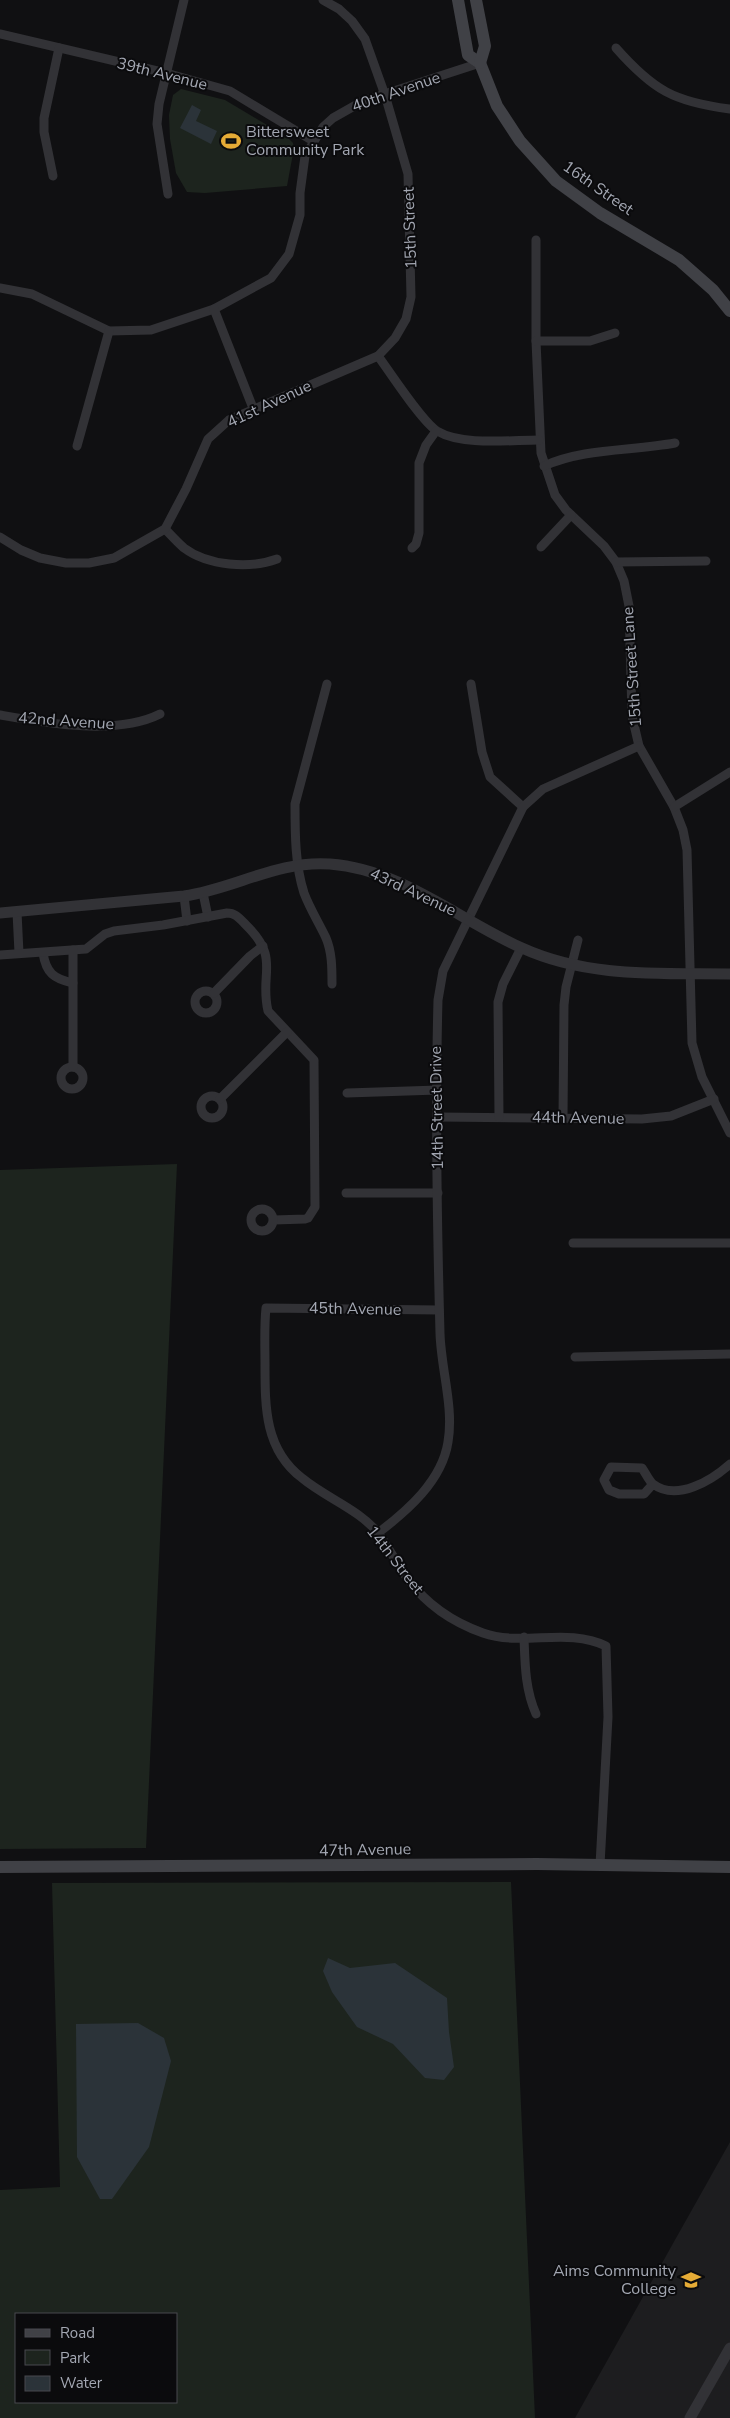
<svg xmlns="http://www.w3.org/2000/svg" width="730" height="2418" font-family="'Nunito Sans',sans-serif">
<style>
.built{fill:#1d1d1f}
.green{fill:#1d241e;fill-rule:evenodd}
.water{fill:#2b3339}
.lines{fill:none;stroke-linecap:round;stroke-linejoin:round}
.minor{stroke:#323236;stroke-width:9}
.tertiary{stroke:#323236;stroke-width:11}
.secondary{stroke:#404146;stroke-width:12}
.labels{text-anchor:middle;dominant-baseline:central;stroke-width:4;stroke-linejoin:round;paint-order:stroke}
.street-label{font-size:16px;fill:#a3a7b2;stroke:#0b0b0d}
.poi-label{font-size:16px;fill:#a3a7b2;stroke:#0b0b0d;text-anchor:start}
</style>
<rect width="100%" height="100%" fill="#101012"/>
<!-- built -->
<path class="built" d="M730,2142V2418H575Z"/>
<!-- green -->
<g class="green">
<path d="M181,89L225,100L287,137L293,143L294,148L287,186L205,193L187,192L176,173L170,139L169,115L173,95Z"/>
<path d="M177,1164L146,1848L0,1849V1170Z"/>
<path d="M511,1882L535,2418H0V2190L60,2187L52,1883ZM16,2314H176V2402H16Z"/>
</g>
<!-- water -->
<g class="water">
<path d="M192,105L201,110L196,121L217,131L211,144L180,128Z"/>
<path d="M328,1958L350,1968L395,1963L447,1998L449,2032L454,2067L444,2080L425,2078L393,2044L357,2027L332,1992L323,1971Z"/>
<path d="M138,2023L164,2038L171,2061L149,2147L112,2199H100L77,2157L76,2024Z"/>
</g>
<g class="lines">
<!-- minor -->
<g class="minor">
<path d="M0,34L166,73L230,91L313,141"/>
<path d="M616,48C653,90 674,102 730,109"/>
<path d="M53,176L44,132V118L59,48"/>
<path d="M168,194L157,124L159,104L184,0"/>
<path d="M536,240V341L541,453L555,495L566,510L604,546L616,562L624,581L629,606L632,716L639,746L674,807L683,830L687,850L692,1043L702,1077L730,1133"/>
<path d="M0,288L32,294L109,331L151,330L214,309L271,278L289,254L300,215V193L305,156L323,127L333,118L363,101L480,63"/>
<path d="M214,309L253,408"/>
<path d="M536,341H590L615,333"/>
<path d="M378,356C390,372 422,422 437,431C462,446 510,440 539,440"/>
<path d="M77,446L109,331"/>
<path d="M544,466C583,448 632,451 675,443"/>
<path d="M165,529C171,535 177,542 184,548C208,566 250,569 277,559"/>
<path d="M0,537L21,550L40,558L66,563H89L114,558L165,529L186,489L208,439L229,420L378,356L395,338L406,319L411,297L408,174L385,95L365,39L352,21L339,9L323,0"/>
<path d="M541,547L571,515"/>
<path d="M412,548L416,544L419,533V463L426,445L436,431"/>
<path d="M616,562L706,561"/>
<path d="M327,684L295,804C295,833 295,865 304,893C310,909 319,923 326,938C332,952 332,968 332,984"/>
<path d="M471,684L482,752L490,777L523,807"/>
<path d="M0,715C46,723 116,736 160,714"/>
<path d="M674,807L730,772"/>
<path d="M203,893L208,917"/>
<path d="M184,896L187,921"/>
<path d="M17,912L19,953"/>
<path d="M43,953C46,973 54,979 73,983"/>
<path d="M0,955L86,949L105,934L114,931L163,925L227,913C236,913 240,919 246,925C281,959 259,973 268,1011L314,1060L315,1207L308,1218L305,1219L274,1220"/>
<circle cx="206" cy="1002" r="11"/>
<path d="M214,993L250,956L263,946"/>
<circle cx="72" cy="1078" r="11"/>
<path d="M73,1067V950"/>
<path d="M347,1093L438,1090"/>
<circle cx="212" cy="1107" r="11"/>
<path d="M220,1099L287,1032"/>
<path d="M438,1117L642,1119L671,1116L714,1099"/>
<path d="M499,1117L498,1002L503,984L521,948"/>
<path d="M563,1118L564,1005L566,987L578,940"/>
<path d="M346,1193H438"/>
<circle cx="262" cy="1220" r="11"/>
<path d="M573,1243H730"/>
<path d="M439,1310L266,1308C264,1327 265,1346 265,1365C265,1408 265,1450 302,1478C326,1498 359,1509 379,1534C389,1548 397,1564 408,1579C427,1605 452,1622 483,1633C523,1647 567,1627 606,1646L608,1717L600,1865"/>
<path d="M575,1357L730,1354"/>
<path d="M653,1484L644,1494H619L609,1490L604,1480L611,1467L642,1468C645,1472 649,1481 653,1484C677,1502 712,1480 730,1464"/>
<path d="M378,1533C407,1511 442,1481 448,1442C454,1407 441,1369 440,1333C437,1222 435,1111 438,1000L443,971L523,807L543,789L639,746"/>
<path d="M524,1637C525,1664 525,1689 536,1714"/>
</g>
<!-- tertiary -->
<g class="tertiary">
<path d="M0,913L184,896C234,889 278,860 330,864C401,869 459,920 522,948C588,978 659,973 730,974"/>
<path d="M690,2418L730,2348"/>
</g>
<!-- secondary -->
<g class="secondary">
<path d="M458,0L468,55L480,63L497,106L520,141L556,181L600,213L679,260L713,290L730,311"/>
<path d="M476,0L485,46L480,63"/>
<path d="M0,1867L537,1864L730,1867"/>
</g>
</g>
<!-- icons -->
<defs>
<symbol id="stadium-bare" viewBox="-9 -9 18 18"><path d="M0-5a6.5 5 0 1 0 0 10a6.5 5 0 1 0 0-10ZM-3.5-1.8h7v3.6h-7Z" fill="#e5ab36" stroke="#0b0b0d" stroke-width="2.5" paint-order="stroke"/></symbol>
<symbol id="university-bare" viewBox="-9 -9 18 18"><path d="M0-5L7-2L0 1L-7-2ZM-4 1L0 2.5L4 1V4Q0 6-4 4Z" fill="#e5ab36" stroke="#0b0b0d" stroke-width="2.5" paint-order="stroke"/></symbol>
</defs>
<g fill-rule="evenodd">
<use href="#stadium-bare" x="217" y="127" width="28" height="28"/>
<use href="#university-bare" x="677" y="2266" width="28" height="28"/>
</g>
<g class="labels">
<!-- street labels -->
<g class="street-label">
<text transform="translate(162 74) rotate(14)">39th Avenue</text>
<text transform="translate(396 92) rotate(-19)">40th Avenue</text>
<text transform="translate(598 188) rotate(35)">16th Street</text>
<text transform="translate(410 228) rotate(-92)">15th Street</text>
<text transform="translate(269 404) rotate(-25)">41st Avenue</text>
<text transform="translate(632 667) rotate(-94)">15th Street Lane</text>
<text transform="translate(66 721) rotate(4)">42nd Avenue</text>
<text transform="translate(413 892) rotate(25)">43rd Avenue</text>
<text transform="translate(437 1108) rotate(-91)">14th Street Drive</text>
<text transform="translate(578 1118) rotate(1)">44th Avenue</text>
<text transform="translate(355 1309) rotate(1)">45th Avenue</text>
<text transform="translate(395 1560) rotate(52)">14th Street</text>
<text transform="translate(365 1850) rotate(-1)">47th Avenue</text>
</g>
<!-- poi labels -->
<g class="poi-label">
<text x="246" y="132">Bittersweet<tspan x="246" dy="18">Community Park</tspan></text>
<text x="676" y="2271" text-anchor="end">Aims Community<tspan x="676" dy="18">College</tspan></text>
</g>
</g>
<!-- legend -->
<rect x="15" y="2313" width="162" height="90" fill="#0b0b0d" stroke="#48494f"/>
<rect x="25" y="2329" width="25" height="8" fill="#404146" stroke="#48494f"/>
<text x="60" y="2338" font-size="15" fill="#a3a7b2">Road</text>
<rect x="25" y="2350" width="25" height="15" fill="#1d241e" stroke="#48494f"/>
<text x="60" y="2363" font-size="15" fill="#a3a7b2">Park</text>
<rect x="25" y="2376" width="25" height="15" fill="#2b3339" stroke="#48494f"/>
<text x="60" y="2388" font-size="15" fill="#a3a7b2">Water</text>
</svg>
